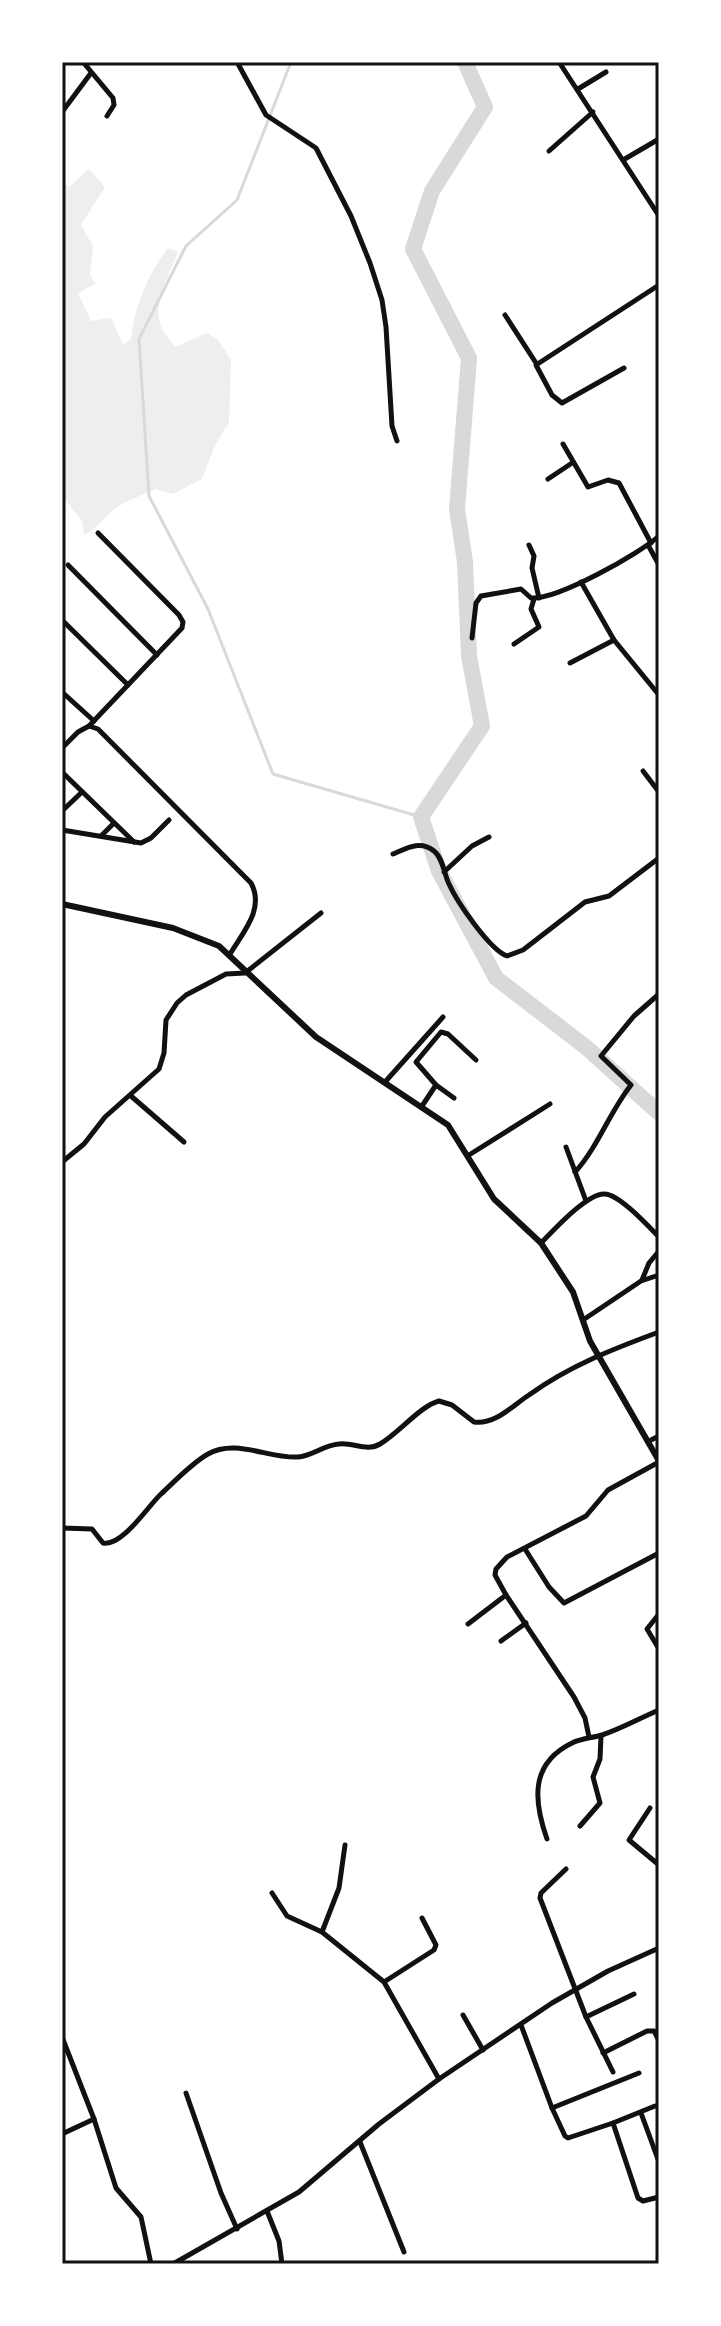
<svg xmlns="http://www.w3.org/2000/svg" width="721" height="2326" font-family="Helvetica,sans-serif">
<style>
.green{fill:#eee}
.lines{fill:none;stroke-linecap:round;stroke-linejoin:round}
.stream{stroke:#d9d9d9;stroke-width:3}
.river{stroke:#d9d9d9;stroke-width:16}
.minor{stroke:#111;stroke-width:5}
.tertiary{stroke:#111;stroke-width:6}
.neatline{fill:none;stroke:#111;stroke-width:3}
</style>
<rect width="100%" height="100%" fill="#fff"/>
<!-- green -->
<path class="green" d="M89,169L105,187L81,225L93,246L90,274L95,284L78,293L91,321L111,318L123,345L131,339C135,305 147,276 168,248L178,252C171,270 155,300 159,320C161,330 169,339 175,347L207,333L219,341L231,360L229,422L215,445L202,479L173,494L156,489C142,496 120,502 109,514C98,525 99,526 84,535L82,521L62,496V183L69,187Z"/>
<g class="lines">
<!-- stream -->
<path class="stream" d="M291,62L237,200L186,246L139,339L149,496L208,609L273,774L421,817"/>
<!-- river -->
<path class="river" d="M465,62L485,107L432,191L413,249L469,358L457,509L465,562L469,656L482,726L421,817L439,871L496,978L587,1048L659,1113"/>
<!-- minor -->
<g class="minor">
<path d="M83,62L113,98L114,105L107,116"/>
<path d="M237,62L266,115L316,148L351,216L370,263L382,300L386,327L392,426L397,441"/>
<path d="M559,62L659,216"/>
<path d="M578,89L606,72"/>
<path d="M62,112L91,73"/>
<path d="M549,151L593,112"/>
<path d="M623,160L659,139"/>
<path d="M505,315L536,363"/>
<path d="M624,368L562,403L552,395L536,365L659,285"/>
<path d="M563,444L588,487L608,480L619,483L651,543"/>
<path d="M548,479L572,463"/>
<path d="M529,545L534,556L532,568L539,598"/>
<path d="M648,545L659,565"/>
<path d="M68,565L157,655"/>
<path d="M581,582L614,640L659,695"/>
<path d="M62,620L128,685"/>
<path d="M472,638L476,603L481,596L521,589L531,598C557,600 639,554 659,536"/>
<path d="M514,644L539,627L531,609L534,599"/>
<path d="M570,663L614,640"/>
<path d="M62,692L94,721"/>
<path d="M89,726L182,628L183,622L179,615L98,533"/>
<path d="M62,748L78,732L89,726L98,729L251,883C265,909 243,932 230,954"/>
<path d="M643,771L659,792"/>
<path d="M62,772L134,842"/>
<path d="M62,811L82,792"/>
<path d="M62,830L141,843L151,838L169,820"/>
<path d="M101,836L114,823"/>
<path d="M393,854C407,848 420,840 434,851C443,858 444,874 449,884C457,902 490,950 507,956L523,950L585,902L609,896L659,858"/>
<path d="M444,872L472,846L489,837"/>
<path d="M385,1082L443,1017"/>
<path d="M436,1085L454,1098"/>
<path d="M131,1096L184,1142"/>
<path d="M422,1106L436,1085L416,1062L441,1032L448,1034L476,1060"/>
<path d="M566,1147L586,1201"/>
<path d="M469,1155L550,1104"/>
<path d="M62,1162L84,1144L105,1117L159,1069L164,1053L166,1020L177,1003L186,995L226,974L245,973L321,913"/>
<path d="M575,1172C598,1147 609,1113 631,1085L601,1056L634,1016L659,994"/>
<path d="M541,1243C553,1231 588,1192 605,1194C620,1195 648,1226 659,1237"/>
<path d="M642,1280L649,1263L659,1251"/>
<path d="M583,1320L641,1281L659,1275"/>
<path d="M649,1441L659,1436"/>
<path d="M62,1528L92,1529L103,1543C122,1547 148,1506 161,1494C175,1481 192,1463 208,1454C236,1438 269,1459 298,1457C312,1456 324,1445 339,1444C353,1442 367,1452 380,1444C399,1433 420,1406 439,1401L452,1405L474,1422C495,1425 512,1406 529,1395C569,1366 613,1349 659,1332"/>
<path d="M525,1549L549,1587L564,1603L659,1553"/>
<path d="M659,1614L647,1629L659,1649"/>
<path d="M468,1624L506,1595"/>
<path d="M501,1641L526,1623"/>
<path d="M589,1737L585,1718L574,1697L506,1595L495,1575L496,1569L507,1557L586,1516L608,1490L659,1462"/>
<path d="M650,1808L629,1840L659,1865"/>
<path d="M580,1826L600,1803L593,1777L600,1759L601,1736"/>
<path d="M547,1839C534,1802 529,1764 572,1743C582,1738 592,1738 602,1735C621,1729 640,1718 659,1710"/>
<path d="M566,1869L541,1893L540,1898L586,2017L613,2072"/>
<path d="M272,1893L287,1916L322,1932L384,1982L439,2079"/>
<path d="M322,1932L339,1888L345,1845"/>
<path d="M384,1982L434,1950L436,1945L422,1918"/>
<path d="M463,2015L483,2050"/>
<path d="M586,2017L634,1994"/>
<path d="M521,2025L552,2108L565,2136L568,2138L613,2123L638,2198L643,2201L659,2197"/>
<path d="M62,2037L94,2119L116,2188L141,2217L151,2264"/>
<path d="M603,2053L647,2031H654L659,2041"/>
<path d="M186,2093L221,2193L237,2229"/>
<path d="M552,2108L639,2073"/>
<path d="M641,2113L659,2162"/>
<path d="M613,2123L655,2106"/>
<path d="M62,2134L94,2119"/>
<path d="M360,2142L404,2252"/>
<path d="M267,2211L279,2241L282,2264"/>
<path d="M173,2264L299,2192L379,2124L439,2079L552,2003L608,1971L659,1948"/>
</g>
<!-- tertiary -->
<path class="tertiary" d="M62,904L173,928L219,946L316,1037L448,1125L494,1199L541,1243L573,1292L590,1341L659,1461"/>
</g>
<!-- border -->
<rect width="721" height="2326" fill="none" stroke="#ffffff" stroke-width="128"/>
<rect x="64" y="64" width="593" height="2198" class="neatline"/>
</svg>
